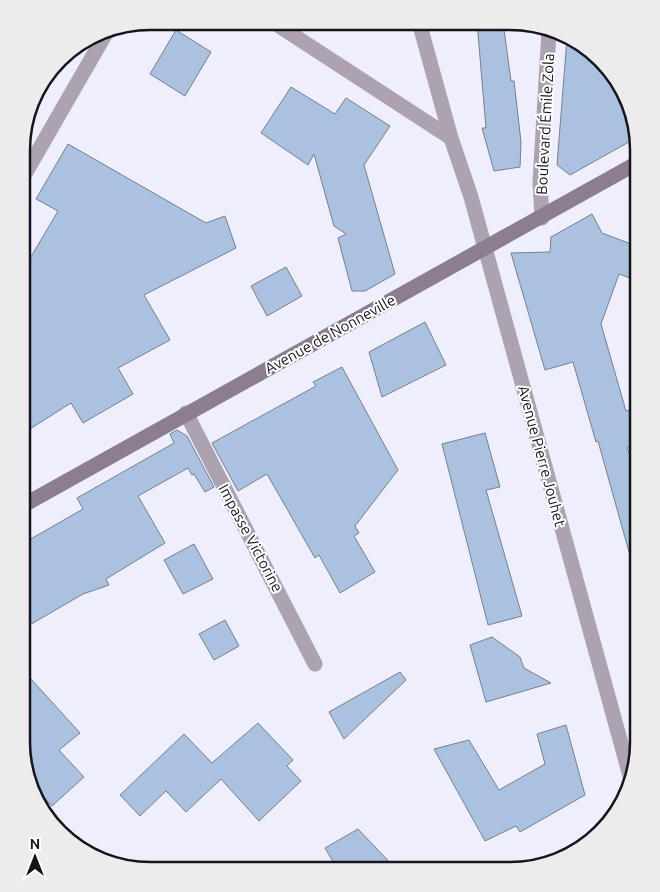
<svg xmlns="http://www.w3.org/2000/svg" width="660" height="892" font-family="Ubuntu,sans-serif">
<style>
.building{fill:#aac2df;stroke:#76808e}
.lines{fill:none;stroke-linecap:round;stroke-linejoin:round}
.street{stroke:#ada2b0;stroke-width:15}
.secondary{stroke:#8d7d90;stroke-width:15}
.labels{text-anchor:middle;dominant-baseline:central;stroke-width:4;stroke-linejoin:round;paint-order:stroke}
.street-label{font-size:15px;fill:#15151b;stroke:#fff}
.rim{fill:none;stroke:#15151b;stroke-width:2.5}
</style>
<rect width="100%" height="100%" fill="#eeeefc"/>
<!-- building -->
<g class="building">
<path d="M477,22H503L511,81H514L521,142L520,167L494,171L482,128H486Z"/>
<path d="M176,30L211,52L185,96L150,74Z"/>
<path d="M567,38L582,43L625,93L636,138L570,175L557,165Z"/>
<path d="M291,87L335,114L346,98L390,126L364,165L395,274L365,291H352L338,238L346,234L334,226L314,154L308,165L261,133Z"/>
<path d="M68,144L206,223L225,216L236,248L144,295L170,340L118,368L133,394L83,423L71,403L22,434V272L58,211L36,199Z"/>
<path d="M592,214L602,233L639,247V259L630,278L619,274L601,324L626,411L639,407V444L627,447L639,482V558L631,559L598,441L596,442L573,362L545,370L511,253L550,252L551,237Z"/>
<path d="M286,267L302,296L267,316L251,286Z"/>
<path d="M425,322L446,365L382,397L369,352Z"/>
<path d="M342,367L398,470L355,526L359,533L354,536L375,572L340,593L319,555L315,558L267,474L238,491L212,443L316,386L313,382Z"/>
<path d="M177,430L187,436L214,487L205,492L194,474L192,475L188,468L138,496L165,543L106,579L109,585L83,594L21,630L22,544L83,509L77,498L174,443L170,434Z"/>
<path d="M485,433L500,487L486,490L522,616L488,625L442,444Z"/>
<path d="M194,544L213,579L183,594L164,560Z"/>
<path d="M225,620L239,646L214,660L199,634Z"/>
<path d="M492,637L520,657L524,668L551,683L486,702L470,645Z"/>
<path d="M21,668L80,733L59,750L84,777L52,806L31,783L21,742Z"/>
<path d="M400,672L406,680L344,739L329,712Z"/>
<path d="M258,723L293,760L287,766L301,781L259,821L221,779L186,812L166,791L140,816L120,795L184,734L212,763Z"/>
<path d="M566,725L585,795L520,832L516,826L485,841L434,749L469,740L499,790L545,764L537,734Z"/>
<path d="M358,829L397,870H338L325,848Z"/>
</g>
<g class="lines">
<!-- street -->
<g class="street">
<path d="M273,22L451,138"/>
<path d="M419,22L451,138L471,197L630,776"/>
<path d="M22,179L109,28"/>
<path d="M542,218L540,182L549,31"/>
<path d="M186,413L315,664"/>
</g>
<!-- secondary -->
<path class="secondary" d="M22,506L639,162"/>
</g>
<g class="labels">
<!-- street labels -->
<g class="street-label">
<text transform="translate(545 124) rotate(-87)">Boulevard Émile Zola</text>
<text transform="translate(330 334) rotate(-29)">Avenue de Nonneville</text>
<text transform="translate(542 456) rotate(75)">Avenue Pierre Jouhet</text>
<text transform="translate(251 538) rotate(62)">Impasse Victorine</text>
</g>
</g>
<!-- crop -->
<path d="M0 0H660V892H0ZM150 30H510A120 120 0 0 1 630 150V742A120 120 0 0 1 510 862H150A120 120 0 0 1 30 742V150A120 120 0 0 1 150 30Z" fill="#ececed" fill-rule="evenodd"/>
<path class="rim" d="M150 30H510A120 120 0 0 1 630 150V742A120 120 0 0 1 510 862H150A120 120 0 0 1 30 742V150A120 120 0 0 1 150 30Z"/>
<!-- north arrow -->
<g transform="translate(35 857)" stroke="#ffffff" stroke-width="4" paint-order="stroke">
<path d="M0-4L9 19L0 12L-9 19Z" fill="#15151b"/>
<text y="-8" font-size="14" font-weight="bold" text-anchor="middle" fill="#15151b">N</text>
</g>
</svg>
